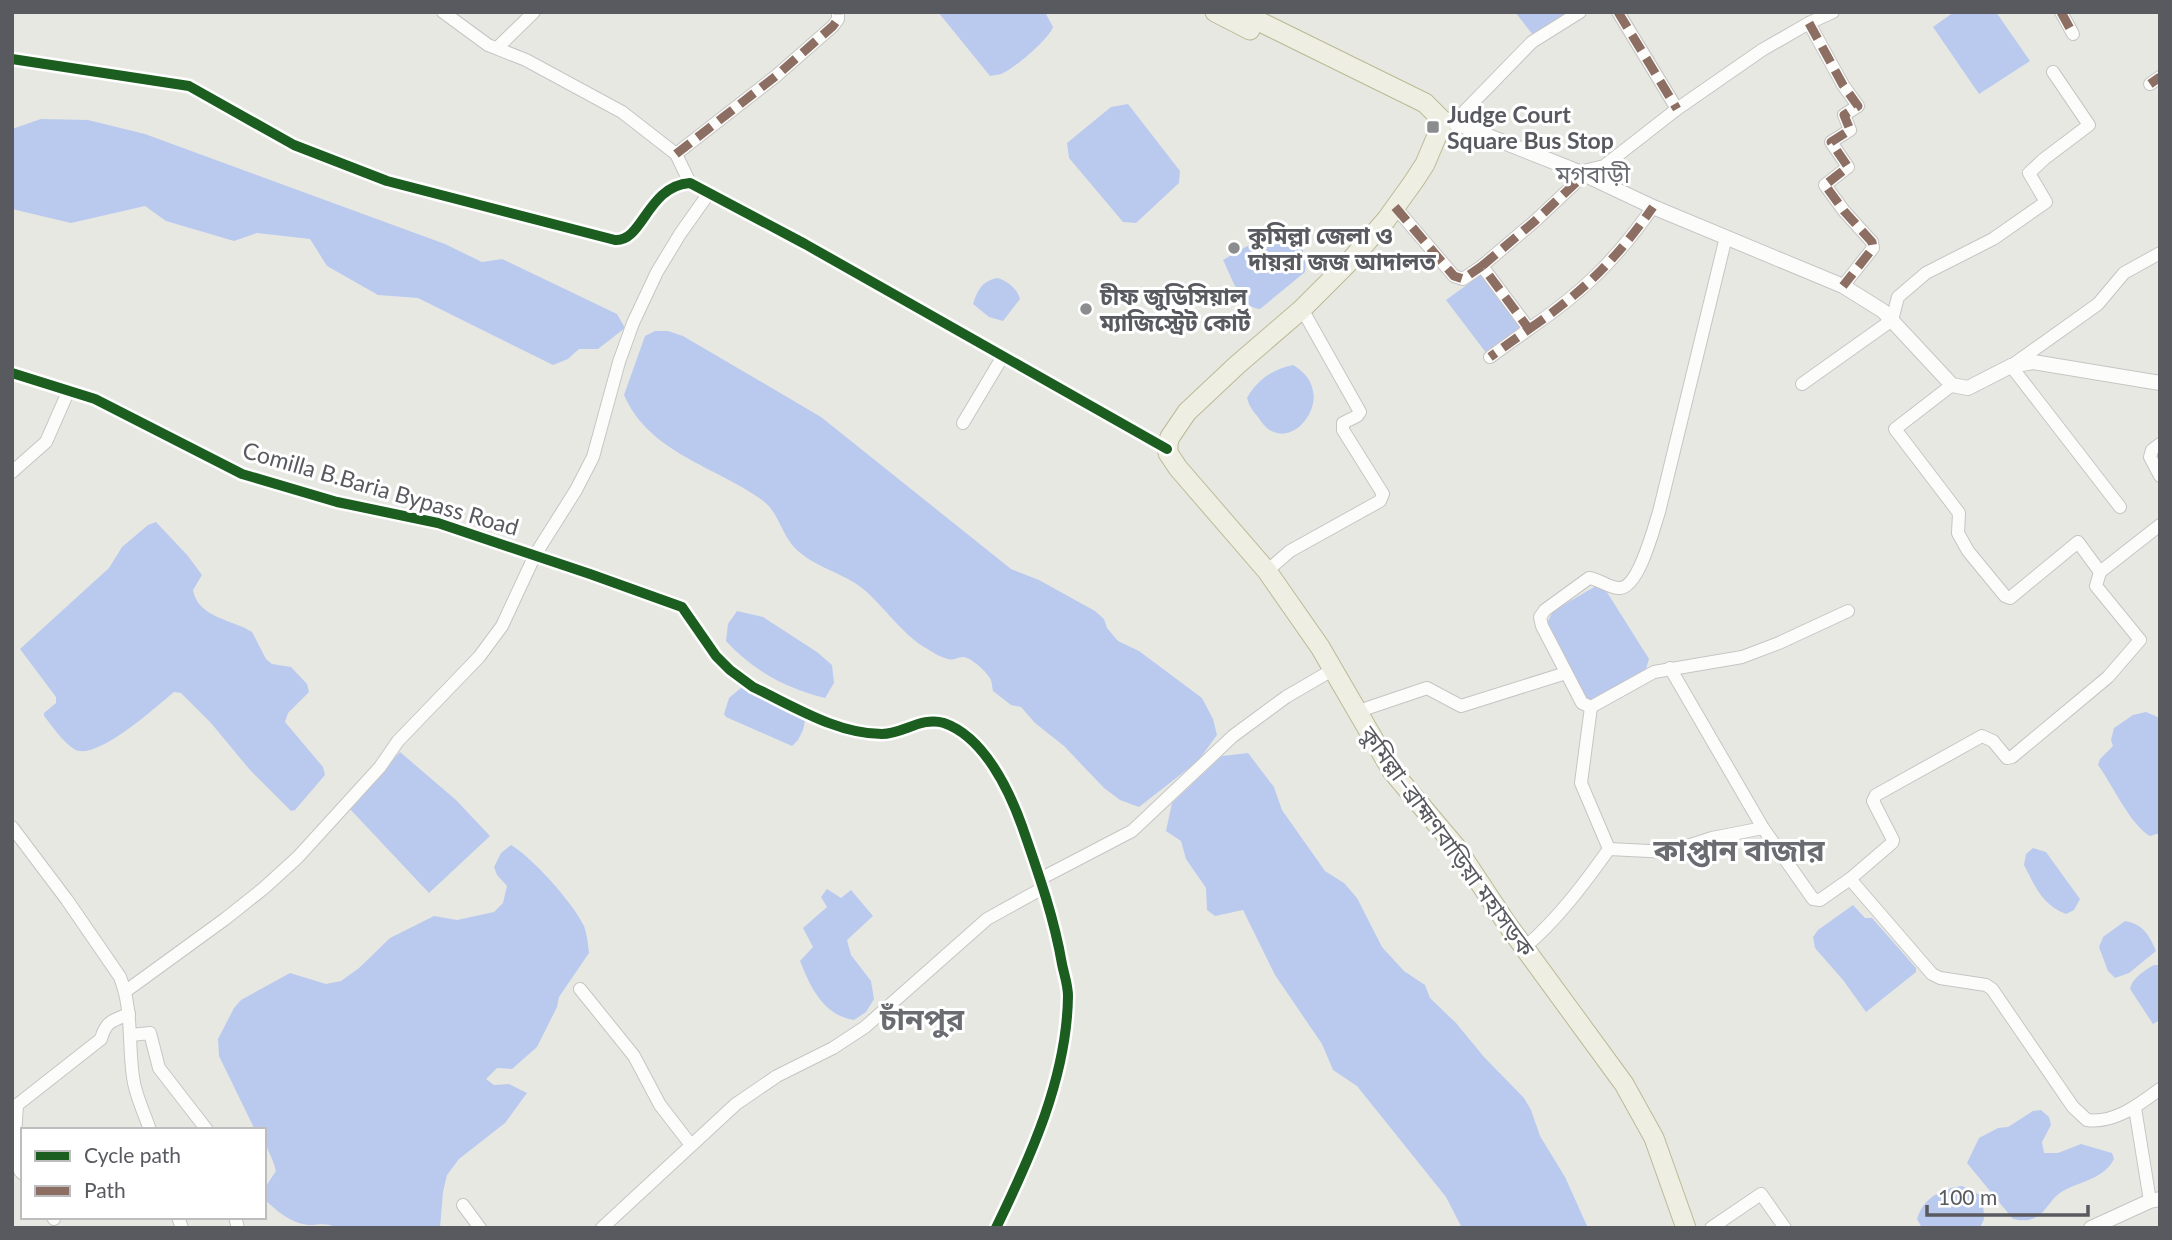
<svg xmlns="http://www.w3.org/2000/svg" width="2172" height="1240" font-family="Lato,'Noto Sans Bengali',sans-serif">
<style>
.water{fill:#bacaef}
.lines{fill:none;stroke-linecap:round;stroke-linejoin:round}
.minor-casing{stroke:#c5c5c5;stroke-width:14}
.tertiary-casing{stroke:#c5c5c5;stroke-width:16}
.trunk-casing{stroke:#bbba95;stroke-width:21}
.minor{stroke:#fcfcfb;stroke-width:12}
.tertiary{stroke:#fcfcfb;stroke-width:14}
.trunk{stroke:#eeeee3;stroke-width:19}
.quiet{stroke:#8d6e63;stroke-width:9;stroke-dasharray:18 9;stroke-linecap:butt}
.cycleway-casing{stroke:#fff;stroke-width:15}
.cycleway{stroke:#1b5e20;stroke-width:10}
.poi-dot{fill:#8b8c8e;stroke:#fff;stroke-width:2.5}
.labels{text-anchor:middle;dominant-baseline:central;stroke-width:6;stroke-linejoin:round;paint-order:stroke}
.poi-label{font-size:23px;font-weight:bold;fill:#595a60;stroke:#fff;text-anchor:start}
.street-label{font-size:23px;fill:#595a60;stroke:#fff}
.neighbourhood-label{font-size:24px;fill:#6a6c72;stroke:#fff}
.district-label{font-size:30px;font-weight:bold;fill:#6a6c72;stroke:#fff}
</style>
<rect width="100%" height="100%" fill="#e8e8e3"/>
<!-- water -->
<g class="water">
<path d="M938,12H1045L1053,27C1049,39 1014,69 1001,74C998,75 994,75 990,76Z"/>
<path d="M1515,12H1568L1533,35Z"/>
<path d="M1954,12H1996L2030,61L1979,94L1933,27Z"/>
<path d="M1128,104L1180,171L1179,183L1136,223L1123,222L1069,158L1067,143L1111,107Z"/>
<path d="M41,119L88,120L145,134L445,244L482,262L502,259L617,314L625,328L598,349H579L568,359L553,365L418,298L378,295L327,266L310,239L257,233L234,241L166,221L145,206L71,223L12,209V129Z"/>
<path d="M1284,225C1298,238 1308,252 1305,272L1260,309C1240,308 1231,275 1223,260Z"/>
<path d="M1482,274L1522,327L1487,354L1446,300Z"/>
<path d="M997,278C1006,280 1018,289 1020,299L1003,321L989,317L973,304C977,291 982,281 997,278Z"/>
<path d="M655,331H668L683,336L821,417L1011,569L1039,580L1095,611L1104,619L1107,628L1118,641L1139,651L1202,698L1213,719L1217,735L1198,761L1139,807L1120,800L1104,788L1064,746L1035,723L1021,707L1011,705L993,691C992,687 992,684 991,680C988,673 971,657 963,657C957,657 954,661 948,659C939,657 931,651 924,647C899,631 885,607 862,588C843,573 817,568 798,551C781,536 780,513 762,500C715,466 649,453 624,395L645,336Z"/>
<path d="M1293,365C1303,371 1311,379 1313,391C1318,411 1296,441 1274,432C1267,430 1262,423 1258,417C1253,411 1249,406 1247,398C1257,380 1273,369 1293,365Z"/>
<path d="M156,522L188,556L202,575L193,590C198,618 232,619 252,632L266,659L272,664L291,667L307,684L309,692L288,713L285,722L323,767L325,775L295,810L291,811L250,770L211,723L181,693L174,692C157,706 95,763 74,749C62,741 53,727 44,716V713L56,703V697L20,649L109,568L122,547L148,525Z"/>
<path d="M1596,586L1605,589L1649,659L1646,669L1590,701L1587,699L1547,623L1553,611Z"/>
<path d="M737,611L763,617L817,652L832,665L834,683L825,698C785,688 754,671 726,641L728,624Z"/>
<path d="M742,687L806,717L803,730L798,740L792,746L726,717L724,714L729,698Z"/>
<path d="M2146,712L2160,718V833L2150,836C2131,826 2112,784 2098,765L2100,759L2113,746L2111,740L2114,728L2133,715Z"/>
<path d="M400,752L456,800L490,836L429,893L349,808Z"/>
<path d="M1248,753L1274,787L1282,810L1325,871L1344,883L1357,898L1382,947L1404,971L1425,985L1430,998L1456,1023L1484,1057L1524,1098L1531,1110L1540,1136L1565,1177L1588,1228H1462L1446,1197L1357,1086L1333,1070L1322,1044L1275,975L1243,910L1215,916L1207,910L1206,888L1186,859L1181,841L1166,831L1172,803L1222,756Z"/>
<path d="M511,845C533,858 573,903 584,926C587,934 588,944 589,953L559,997L557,1007L537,1047L512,1069L497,1068L486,1079L494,1085L509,1084L527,1093L505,1123L459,1159L447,1175L443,1192L440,1228H336C328,1222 318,1225 308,1225C290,1223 277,1211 264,1199V1189L276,1171C272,1154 264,1148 264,1130H255L219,1056L218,1039L234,1008L241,1000L290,973L326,984L341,981L359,968L390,938L434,916L457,920L494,912L503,903L507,886L497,875L494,867L501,853Z"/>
<path d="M2033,848L2046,852L2080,899L2074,910L2066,914C2042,905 2035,886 2024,865L2026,854Z"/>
<path d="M827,889L841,898L851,890L873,916L847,940L851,955L871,981L874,999L866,1012L854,1020C823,1015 811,988 800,961L813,947L803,928L827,907L821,897Z"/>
<path d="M1853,905L1865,918H1872L1916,968V972L1866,1012L1843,980L1815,948L1813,937L1818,930Z"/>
<path d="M2125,921C2143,924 2149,935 2156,951L2129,973L2115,978L2108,971L2099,947L2103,937Z"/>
<path d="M2154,965H2160V1020L2153,1024L2130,989C2132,978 2145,970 2154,965Z"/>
<path d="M2041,1110L2049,1117L2051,1125L2042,1142L2044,1153H2058L2081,1144L2112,1153L2114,1159C2104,1179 2081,1181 2063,1191C2045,1201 2045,1226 2013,1219L1967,1163L1979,1138L1998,1128L2008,1127L2033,1111Z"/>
<path d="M1962,1186L1978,1194L1983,1198L1984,1219L1980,1228H1922L1917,1219C1923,1198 1942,1188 1962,1186Z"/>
</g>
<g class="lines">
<defs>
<g id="minor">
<path d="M443,12L488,45L526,60L622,112L676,154L690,183"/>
<path d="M1618,12L1677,109"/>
<path d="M2061,12L2073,34"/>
<path d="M1809,23L1843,85L1858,106L1844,115L1850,130L1831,142L1848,167L1825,185L1844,211L1872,242L1873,248L1843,286"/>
<path d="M497,48L534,12"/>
<path d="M12,59L189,86L294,145L387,181L615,240C643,242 647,186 690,183L805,244L1167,449"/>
<path d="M2150,84L2160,77"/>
<path d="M1455,121L1532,42L1580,12"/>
<path d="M676,154L776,76L833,26L838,19V12"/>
<path d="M1579,172L1604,166L1677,109L1762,50L1809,23L1833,12"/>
<path d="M1395,207L1454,276L1463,279L1482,266L1529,329L1490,357"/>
<path d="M1482,266L1535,221L1584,175"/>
<path d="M1529,329C1583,292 1615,261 1653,207"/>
<path d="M12,373L95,399L242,474L337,502L438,523L590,574L682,607L716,656L730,670L753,687C793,706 837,734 882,734C903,734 922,716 944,723C984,737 1009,790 1022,826C1038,872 1054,917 1062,964C1064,974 1068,985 1068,996C1067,1077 1031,1156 996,1228"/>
<path d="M1802,384L1892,320L1898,297L1926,273L1993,239L2046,202L2029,173L2044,159L2089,125L2053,72"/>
<path d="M963,423L1003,356"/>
<path d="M2160,444L2152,450L2150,457L2160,476"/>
<path d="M12,472L46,442L68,392"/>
<path d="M2120,507L2011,366L2098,304L2124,273L2160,253"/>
<path d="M1267,571L1290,551L1380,501L1383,494L1343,430V423L1357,416L1360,412L1302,309"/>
<path d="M2100,572L2160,525"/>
<path d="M1670,668L1763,828"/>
<path d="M1591,707L1582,703L1542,626L1540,617L1545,610L1589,578C1599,579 1611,589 1620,588C1639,587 1654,527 1659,512L1726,237"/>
<path d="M1591,707L1654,672L1742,657L1779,643L1848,611"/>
<path d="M1591,707L1581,783L1609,849"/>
<path d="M1356,712L1427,688L1461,706L1566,673"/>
<path d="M12,827L67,900L120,977C133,1010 128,1043 133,1077C135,1095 144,1112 150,1130"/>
<path d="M1040,879L1132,831L1233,736L1286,697L1334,669"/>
<path d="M1850,879L1892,843L1893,840L1873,801L1876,795L1982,736L1993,741L2007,758L2012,757L2108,677L2140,640L2096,586L2100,572L2078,542L2010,598L2005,596L1968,551L1958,533L1959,513L1895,429L1952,385"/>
<path d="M1524,948C1557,920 1584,884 1609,849L1669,852L1712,838L1763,828L1813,899L1820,900L1850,879L1932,974L1940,978L1986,985L1992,989L2073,1107L2087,1120C2114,1124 2140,1104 2160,1089"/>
<path d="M580,989L634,1056L660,1105L691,1145"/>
<path d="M126,991L225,919L264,888L298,857L380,767L398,741L479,657L502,626L535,555L576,490L593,457L619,362L633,323L657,272L680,234L709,193"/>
<path d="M131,1035L150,1033L159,1068L207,1130"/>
<path d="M2135,1108L2150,1201"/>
<path d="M23,1174L20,1171L15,1136L17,1105L101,1039C106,1021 112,1021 129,1014"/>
<path d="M463,1205L480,1228"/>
<path d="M53,1217L54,1219"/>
<path d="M178,1217L182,1228"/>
<path d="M235,1217L238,1228"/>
<path d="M602,1228L736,1104L777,1076L833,1048L865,1027L987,919L1043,888"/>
<path d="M1711,1228L1761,1194L1785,1228"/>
</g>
<g id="tertiary">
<path d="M1438,116L1579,172L1653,207L1843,286L1883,311L1952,385L1968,388L2011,366L2033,362L2160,383"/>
<path d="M2091,1228L2150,1201L2160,1199"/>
</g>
<g id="trunk">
<path d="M1215,12L1250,30"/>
<path d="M1240,12L1425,103L1440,118L1441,126L1425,164L1414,181L1386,220L1350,261L1302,309L1237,365L1187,412L1170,437L1168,443V453L1178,468L1267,571L1320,647L1392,771L1456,847L1507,924L1624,1084L1654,1138L1686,1228"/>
</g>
</defs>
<!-- minor casing -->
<use href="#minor" class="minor-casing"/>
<!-- tertiary casing -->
<use href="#tertiary" class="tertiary-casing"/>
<!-- trunk casing -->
<use href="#trunk" class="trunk-casing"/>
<!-- minor -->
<use href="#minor" class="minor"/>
<!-- tertiary -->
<use href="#tertiary" class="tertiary"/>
<!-- trunk -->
<use href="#trunk" class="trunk"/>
<!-- quiet -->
<g class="quiet">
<path d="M1618,12L1677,109"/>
<path d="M2061,12L2073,34"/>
<path d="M1809,23L1843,85L1858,106L1844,115L1850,130L1831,142L1848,167L1825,185L1844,211L1872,242L1873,248L1843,286"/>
<path d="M2150,84L2160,77"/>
<path d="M676,154L776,76L833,26L838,19V12"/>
<path d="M1395,207L1454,276L1463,279L1482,266L1529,329L1490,357"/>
<path d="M1482,266L1535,221L1584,175"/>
<path d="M1529,329C1583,292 1615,261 1653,207"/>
</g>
<defs>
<g id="cycleway">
<path d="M12,59L189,86L294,145L387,181L615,240C643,242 647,186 690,183L805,244L1167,449"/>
<path d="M12,373L95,399L242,474L337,502L438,523L590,574L682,607L716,656L730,670L753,687C793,706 837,734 882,734C903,734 922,716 944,723C984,737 1009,790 1022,826C1038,872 1054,917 1062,964C1064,974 1068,985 1068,996C1067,1077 1031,1156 996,1228"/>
</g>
</defs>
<!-- cycleway casing -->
<use href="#cycleway" class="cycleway-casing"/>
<!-- cycleway -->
<use href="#cycleway" class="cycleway"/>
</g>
<!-- markers -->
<g class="poi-dot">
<rect x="1426" y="120" width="14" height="14" rx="3.5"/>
<circle cx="1234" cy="248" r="7"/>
<circle cx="1086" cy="309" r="7"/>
</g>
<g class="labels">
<!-- poi labels -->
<g class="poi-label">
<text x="1447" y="114">Judge Court<tspan x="1447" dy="26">Square Bus Stop</tspan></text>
<text x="1248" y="235">কুমিল্লা জেলা ও<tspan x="1248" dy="26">দায়রা জজ আদালত</tspan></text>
<text x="1100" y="296">চীফ জুডিসিয়াল<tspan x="1100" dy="26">ম্যাজিস্ট্রেট কোর্ট</tspan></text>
</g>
<!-- street labels -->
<g class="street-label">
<text transform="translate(381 488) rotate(16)">Comilla B.Baria Bypass Road</text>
<text transform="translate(1448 841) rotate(54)">কুমিল্লা–ব্রাহ্মণবাড়িয়া মহাসড়ক</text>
</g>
<!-- neighbourhood labels -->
<g class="neighbourhood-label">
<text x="1593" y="173">মগবাড়ী</text>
</g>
<!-- district labels -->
<g class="district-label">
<text x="1739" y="849">কাপ্তান বাজার</text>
<text x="922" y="1018">চাঁনপুর</text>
</g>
</g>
<!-- border -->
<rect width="2172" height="1240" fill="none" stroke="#595a60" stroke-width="28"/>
<!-- legend -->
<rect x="21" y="1128" width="245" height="91" fill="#ffffff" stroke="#bdbdbf" stroke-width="2"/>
<rect x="35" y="1151" width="35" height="10" fill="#1b5e20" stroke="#bdbdbf" stroke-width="2"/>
<text x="84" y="1163" font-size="21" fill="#595a60">Cycle path</text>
<rect x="35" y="1186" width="35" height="10" fill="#8d6e63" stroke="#bdbdbf" stroke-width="2"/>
<text x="84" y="1198" font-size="21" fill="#595a60">Path</text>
<!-- scale -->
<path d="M1927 1205v10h161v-10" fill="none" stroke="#595a60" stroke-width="3.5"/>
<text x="1938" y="1205" font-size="21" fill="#595a60" stroke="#ffffff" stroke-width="5" paint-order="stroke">100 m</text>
</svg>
